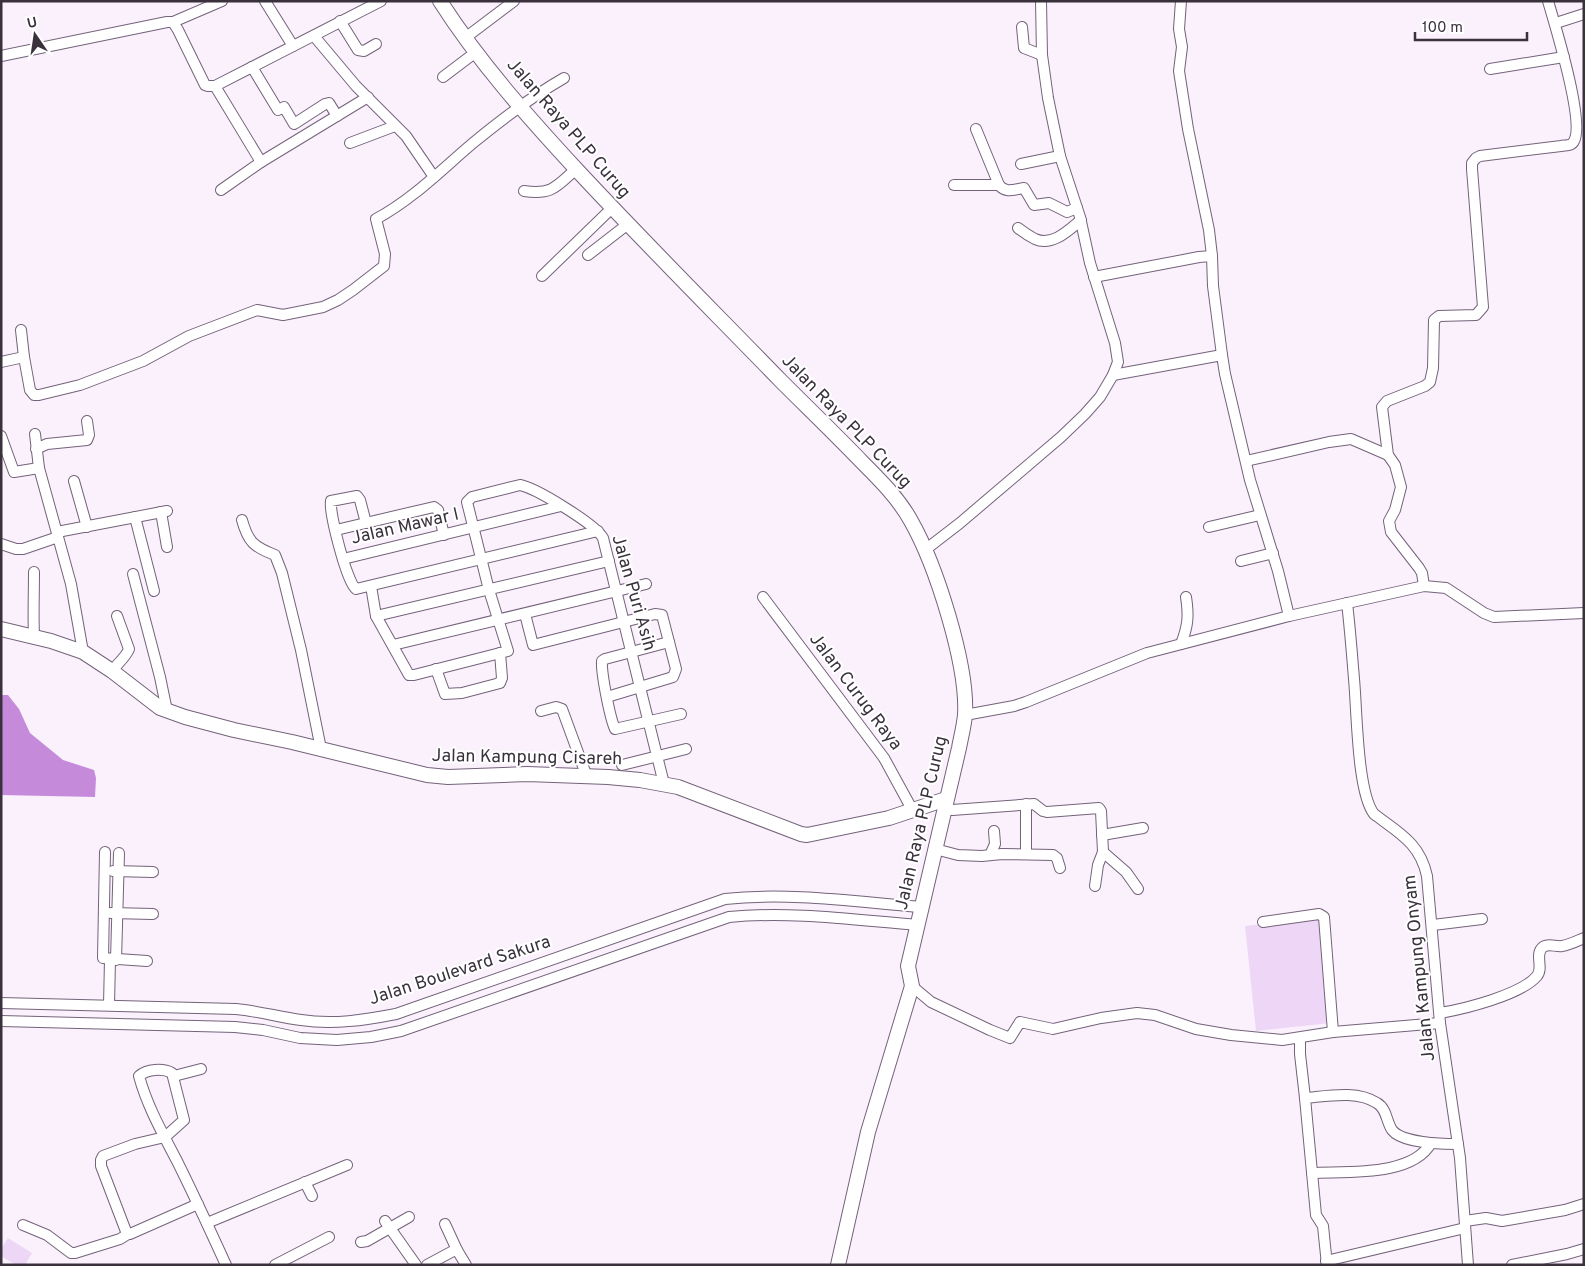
<svg xmlns="http://www.w3.org/2000/svg" width="1585" height="1266" font-family="Overpass,sans-serif">
<style>
.green{fill:#eed7f6}
.water{fill:#c68ada}
.lines{fill:none;stroke-linecap:round;stroke-linejoin:round}
.minor-casing{stroke:#74627a;stroke-width:12}
.major-casing{stroke:#74627a;stroke-width:16}
.minor{stroke:#fff;stroke-width:10}
.major{stroke:#fff;stroke-width:14}
.labels{text-anchor:middle;dominant-baseline:central;stroke-width:4;stroke-linejoin:round;paint-order:stroke}
.street-label{font-size:18px;fill:#39313c;stroke:#fff}
</style>
<rect width="100%" height="100%" fill="#faf1fd"/>
<!-- green -->
<g class="green">
<path d="M1320,918L1331,1023L1256,1031L1245,926Z"/>
<path d="M8,1238L32,1253L25,1265H16L1,1256V1249Z"/>
</g>
<!-- water -->
<path class="water" d="M1,695H8L19,709L30,733L63,760L94,770L96,778L95,797L1,795Z"/>
<g class="lines">
<defs>
<g id="minor">
<path d="M265,1L293,46"/>
<path d="M1181,1L1179,29L1182,47L1179,71L1188,129L1209,230L1212,256"/>
<path d="M340,21L358,50L364,51L376,44"/>
<path d="M173,22L222,1"/>
<path d="M1556,23L1584,14"/>
<path d="M1022,27L1024,48L1042,55"/>
<path d="M464,35H469L514,1"/>
<path d="M314,36L356,86L406,136L434,177"/>
<path d="M1,56L167,22H173L178,30L205,85L208,86H215L381,1"/>
<path d="M252,67L278,110L284,107L294,124L325,104L329,103L337,116"/>
<path d="M1490,69L1564,57"/>
<path d="M443,77L476,52"/>
<path d="M215,86L261,162"/>
<path d="M976,129L999,185C1006,194 1015,189 1024,188L1034,205L1049,203L1067,212L1077,208"/>
<path d="M350,143L395,126"/>
<path d="M1021,164L1060,156"/>
<path d="M954,185H999"/>
<path d="M221,190L261,162L368,97"/>
<path d="M524,191C552,195 556,187 576,169"/>
<path d="M1018,228C1023,232 1029,236 1035,239C1052,247 1069,230 1081,220"/>
<path d="M588,255L628,224"/>
<path d="M542,276L612,208"/>
<path d="M1094,277L1199,257L1212,256L1213,286L1222,355"/>
<path d="M24,357L30,390L34,395H39L80,385L143,361L189,336L257,310L283,315L323,307L338,300L353,290L384,266L385,254L376,219C413,199 441,170 473,143C502,119 531,97 564,78"/>
<path d="M1,362L24,357L21,330"/>
<path d="M1113,375L1222,355L1225,374L1250,480L1278,571L1289,616"/>
<path d="M35,434L39,468L71,584L83,652"/>
<path d="M1,436L14,472L39,468"/>
<path d="M36,449L47,444L87,440L89,435L87,421"/>
<path d="M1246,461L1329,442L1351,439L1388,455"/>
<path d="M74,481L87,527"/>
<path d="M161,512L167,547"/>
<path d="M135,517L154,591"/>
<path d="M242,520C248,542 254,547 275,555L282,573L301,650L321,749"/>
<path d="M366,523L360,500L357,496L331,501C329,513 347,583 356,589L598,531"/>
<path d="M1209,527L1260,515"/>
<path d="M336,530L434,507L438,510L444,535"/>
<path d="M57,532L167,511"/>
<path d="M1,544L16,549H23L58,537"/>
<path d="M925,550L960,523L1061,437L1085,414L1100,397L1113,375L1118,362L1115,343L1090,263L1080,217L1060,156L1048,98L1042,55L1041,1"/>
<path d="M343,559L561,506"/>
<path d="M1241,561L1273,553"/>
<path d="M133,574L160,677L167,711"/>
<path d="M371,586L376,616L609,561"/>
<path d="M1424,586L1422,573L1419,568L1391,532L1389,521L1395,510L1401,487L1395,465L1388,455L1382,407L1387,401L1425,386L1430,382L1433,368L1434,320L1439,316L1476,315L1483,307L1472,169V163L1476,158L1480,156L1561,146C1566,145 1572,146 1574,141C1585,122 1555,25 1548,1"/>
<path d="M763,597L884,758L913,811"/>
<path d="M1347,603C1350,628 1352,654 1354,679C1357,710 1357,792 1374,814C1399,833 1420,843 1427,876L1440,1023L1460,1158L1468,1265"/>
<path d="M525,614L533,645L655,614L662,615L676,669L673,677L607,697"/>
<path d="M376,616L409,675H414L508,651L489,590L467,502L472,497L520,485C536,488 595,524 603,538L664,784"/>
<path d="M34,636C33,615 34,594 34,572"/>
<path d="M669,642L605,659L602,661C601,673 610,718 615,729L681,714"/>
<path d="M1181,644C1188,626 1189,616 1186,597"/>
<path d="M393,645L646,584"/>
<path d="M436,669L445,694L462,693L500,683L502,678L500,653"/>
<path d="M112,671C117,664 126,657 129,649L117,616"/>
<path d="M541,711L556,707L562,709L587,777"/>
<path d="M965,715L1014,706L1026,702L1147,653L1289,616L1424,586L1446,588L1484,613L1494,617L1584,613"/>
<path d="M622,765L686,749"/>
<path d="M1026,804V854"/>
<path d="M945,807L952,810L1034,804L1043,811L1047,812L1099,808L1101,811L1103,852L1098,865L1095,886"/>
<path d="M1102,835L1143,828"/>
<path d="M935,849L958,855L982,856L1002,854L1053,855L1057,858L1060,868"/>
<path d="M105,852L103,958L147,961"/>
<path d="M1103,852L1126,872L1138,889"/>
<path d="M990,855L995,844L994,831"/>
<path d="M113,871L153,872"/>
<path d="M111,913L153,914"/>
<path d="M1263,922L1319,914L1324,917L1333,1032"/>
<path d="M1433,925L1482,919"/>
<path d="M116,960L119,853"/>
<path d="M912,986L931,1002L990,1030L1010,1038L1020,1022L1053,1029L1101,1018L1137,1013L1155,1015L1196,1029L1231,1035L1282,1040L1333,1032L1440,1023"/>
<path d="M1,1003L236,1009C258,1011 279,1017 301,1020C333,1025 365,1020 396,1014L725,899C790,892 857,902 921,907"/>
<path d="M109,1005L110,960"/>
<path d="M1440,1013C1464,1009 1521,995 1537,976C1544,968 1534,954 1543,947C1548,943 1556,947 1562,946C1569,945 1577,941 1584,938"/>
<path d="M1,1021L235,1027L263,1030L300,1038L337,1040L371,1037L401,1031L729,917C791,911 855,920 917,925"/>
<path d="M1300,1038V1054L1305,1098C1328,1096 1357,1090 1377,1103C1387,1109 1386,1121 1392,1130C1402,1143 1442,1144 1458,1144"/>
<path d="M174,1076L201,1069"/>
<path d="M1305,1098L1316,1215L1323,1226L1327,1265"/>
<path d="M1312,1173C1346,1171 1412,1177 1431,1143"/>
<path d="M305,1182L312,1196"/>
<path d="M198,1204L130,1234H127L101,1166V1160L103,1156L135,1144L165,1137L184,1120L172,1073C163,1068 147,1069 139,1076C147,1106 163,1134 177,1161C194,1195 210,1230 226,1265"/>
<path d="M385,1221L416,1265"/>
<path d="M1465,1221L1486,1218L1502,1221L1565,1210L1584,1204"/>
<path d="M207,1223L347,1165"/>
<path d="M445,1224L457,1250"/>
<path d="M23,1225L47,1235L71,1253H75L120,1239L128,1234"/>
<path d="M361,1242L367,1241L409,1217"/>
<path d="M1326,1261L1465,1228"/>
<path d="M275,1265L329,1237"/>
<path d="M427,1265L455,1250H457L466,1265"/>
<path d="M1512,1265L1567,1254L1584,1249"/>
</g>
<g id="major">
<path d="M440,1C479,62 528,117 577,170C643,241 712,310 780,380C808,408 836,435 863,463C881,481 899,499 911,521C936,565 968,665 965,715C964,726 961,737 959,748L908,966L912,986L868,1132L838,1265"/>
<path d="M1,629L51,641L83,652L112,671L160,708L185,717L234,730L292,742L427,775L448,777L527,774L608,777L640,780L678,787L801,834L807,835L889,818L946,799"/>
</g>
</defs>
<!-- minor casing -->
<use href="#minor" class="minor-casing"/>
<!-- major casing -->
<use href="#major" class="major-casing"/>
<!-- minor -->
<use href="#minor" class="minor"/>
<!-- major -->
<use href="#major" class="major"/>
</g>
<g class="labels">
<!-- street labels -->
<g class="street-label">
<text transform="translate(568 129) rotate(49)">Jalan Raya PLP Curug</text>
<text transform="translate(846 422) rotate(46)">Jalan Raya PLP Curug</text>
<text transform="translate(405 527) rotate(-13)">Jalan Mawar I</text>
<text transform="translate(633 593) rotate(74)">Jalan Puri Asih</text>
<text transform="translate(855 692) rotate(53)">Jalan Curug Raya</text>
<text transform="translate(527 758) rotate(1)">Jalan Kampung Cisareh</text>
<text transform="translate(922 823) rotate(-77)">Jalan Raya PLP Curug</text>
<text transform="translate(1420 968) rotate(-96)">Jalan Kampung Onyam</text>
<text transform="translate(460 971) rotate(-18)">Jalan Boulevard Sakura</text>
</g>
</g>
<!-- border -->
<rect width="1585" height="1266" fill="none" stroke="#39313c" stroke-width="5"/>
<!-- north arrow -->
<g transform="translate(35 35) rotate(347)" stroke="#ffffff" stroke-width="4" paint-order="stroke">
<path d="M0-4L9 19L0 12L-9 19Z" fill="#39313c"/>
<text y="-8" font-size="14" font-weight="bold" text-anchor="middle" fill="#39313c">U</text>
</g>
<!-- scale -->
<path d="M1415 32v8h112v-8" fill="none" stroke="#39313c" stroke-width="2.5"/>
<text x="1422" y="32" font-size="15" fill="#39313c" stroke="#ffffff" stroke-width="4" paint-order="stroke">100 m</text>
</svg>
